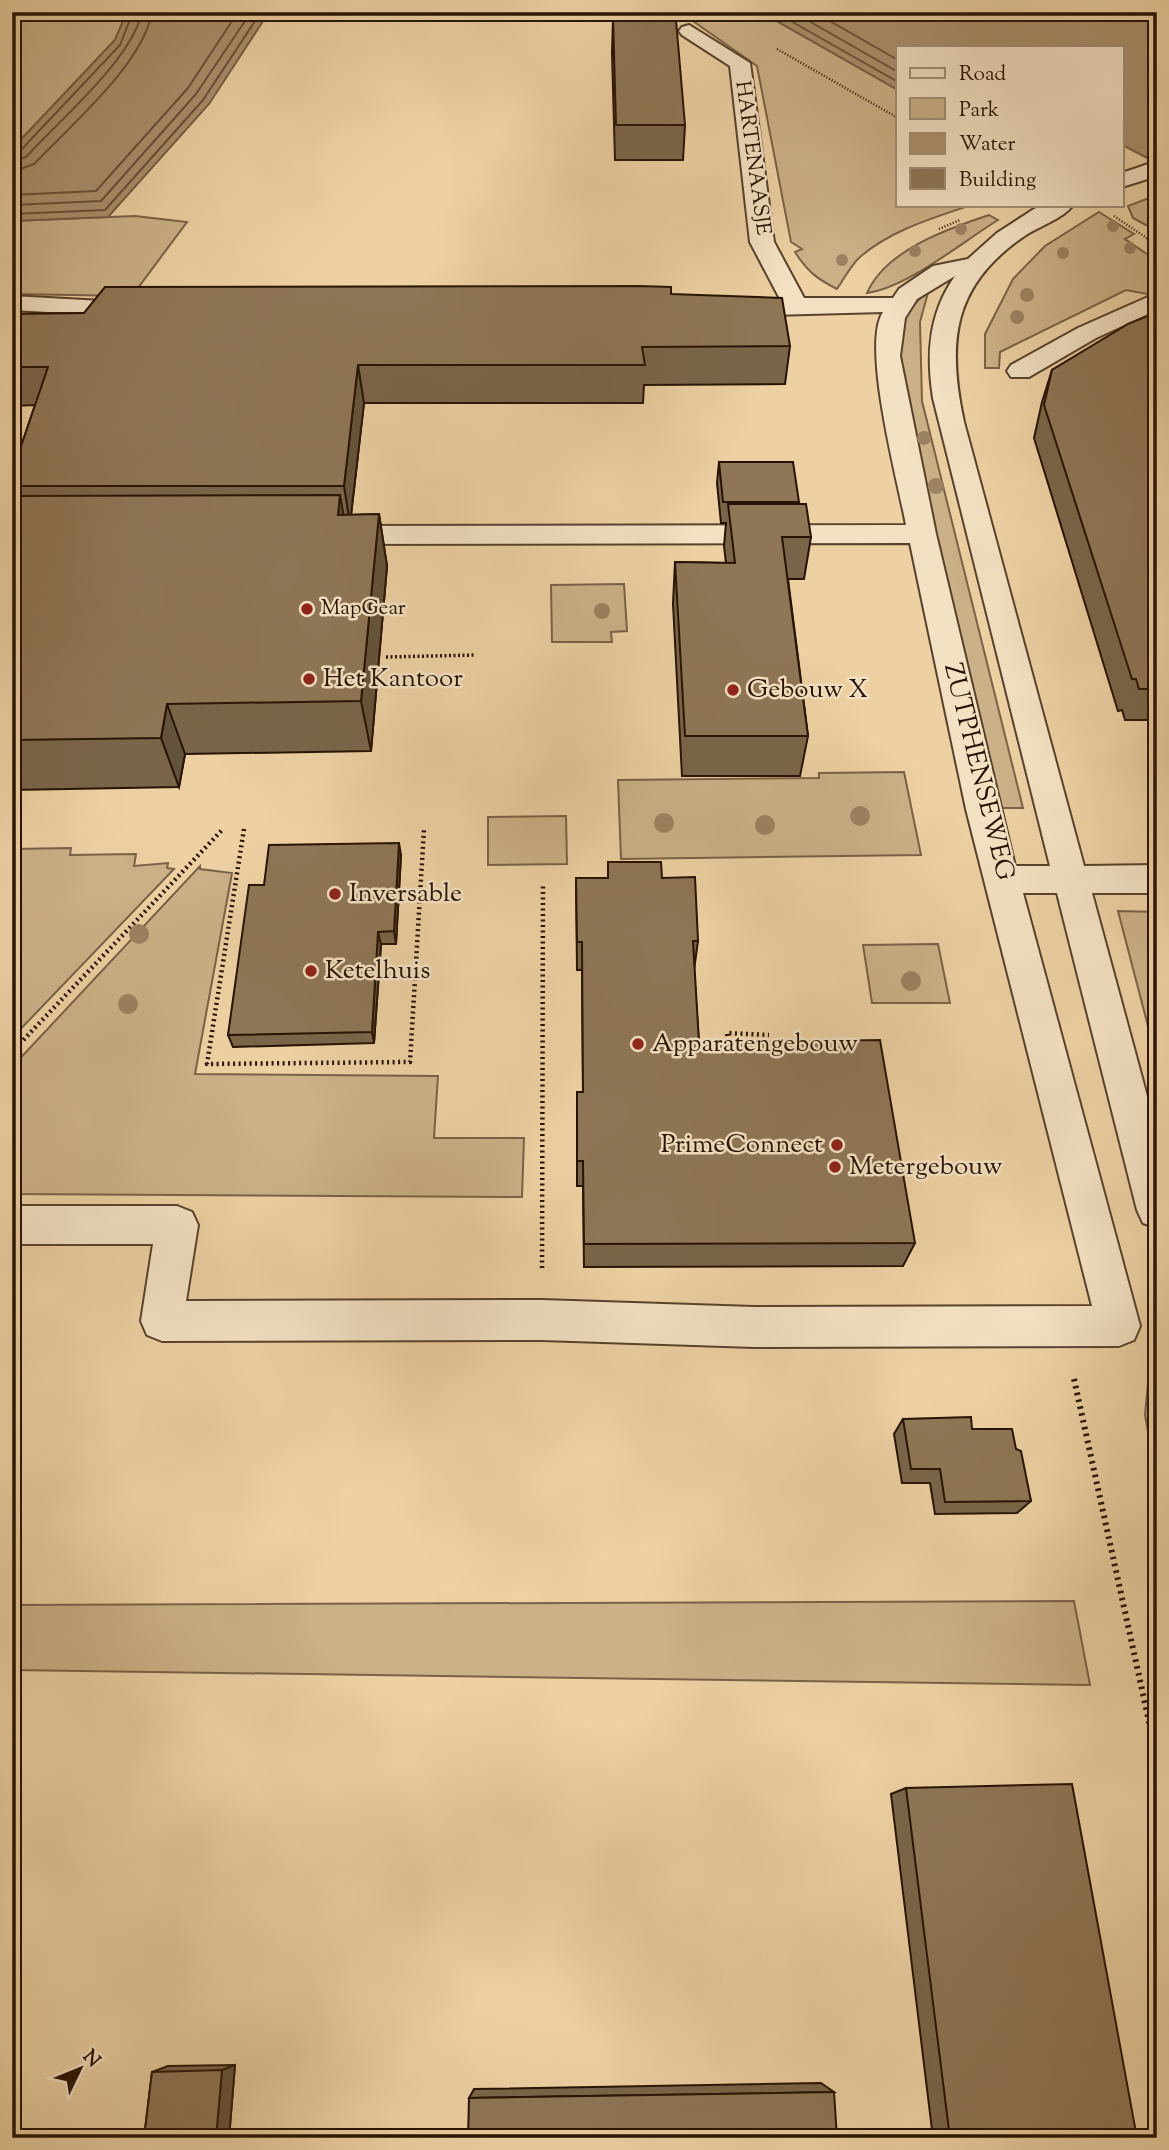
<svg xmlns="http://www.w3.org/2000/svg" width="1169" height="2150" font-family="'Sorts Mill Goudy',serif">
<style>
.green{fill:#cbb188;stroke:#796246;stroke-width:2}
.water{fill:#aa906d;stroke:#765e43;stroke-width:2}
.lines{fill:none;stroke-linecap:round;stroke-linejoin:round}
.shore{stroke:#685238;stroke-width:2}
.minor-casing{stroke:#58422b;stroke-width:4}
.path-far3{stroke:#271303;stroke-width:2.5;stroke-dasharray:1 2;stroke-linecap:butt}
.path-far2{stroke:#271303;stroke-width:3.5;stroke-dasharray:2 2.5;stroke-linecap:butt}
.path-far1{stroke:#271303;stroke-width:4.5;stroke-dasharray:2 3.5;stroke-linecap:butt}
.path{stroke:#271303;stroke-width:6;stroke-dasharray:2.5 4.5;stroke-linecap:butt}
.minor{fill:#f3e1c3;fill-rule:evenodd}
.tree{fill:#9b8261}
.wall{fill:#7a654a;stroke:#271303;stroke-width:2}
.shaded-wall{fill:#63533c;stroke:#271303;stroke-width:2}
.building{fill:#8e7656;stroke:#271303;stroke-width:2}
.poi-dot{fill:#8f2418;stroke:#f3e1c3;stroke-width:2.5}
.labels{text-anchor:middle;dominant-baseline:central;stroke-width:5;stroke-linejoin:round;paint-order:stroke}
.far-street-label{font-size:21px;fill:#271303;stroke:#f3e1c3}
.far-poi-label{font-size:21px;fill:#271303;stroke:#f3e1c3;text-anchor:start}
.poi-label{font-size:26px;fill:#271303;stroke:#f3e1c3;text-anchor:start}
.street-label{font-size:26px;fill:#271303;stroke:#f3e1c3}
</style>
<rect width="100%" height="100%" fill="#edd1a3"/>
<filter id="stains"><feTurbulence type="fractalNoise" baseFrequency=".00286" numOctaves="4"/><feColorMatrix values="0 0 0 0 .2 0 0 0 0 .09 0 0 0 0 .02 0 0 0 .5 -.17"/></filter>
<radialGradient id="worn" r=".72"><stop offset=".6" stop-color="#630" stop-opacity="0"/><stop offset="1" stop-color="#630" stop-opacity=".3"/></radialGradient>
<!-- green -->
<g class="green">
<path d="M12,12H127L115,40L12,149Z"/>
<path d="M680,12H761L898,90V205H971C933,218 891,230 860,257C851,265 844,279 837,289C817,279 807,271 795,252L802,249L791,242L757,66Z"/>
<path d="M1157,195V231L1133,218L1128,206Z"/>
<path d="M1099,212L1134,234L1125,239L1157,261L1155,288L1147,294L1126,290L1000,352L999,368H985V334L1013,279L1045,246Z"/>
<path d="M989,215L998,220C962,242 907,288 867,293C886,250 947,229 989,215Z"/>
<path d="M135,216L187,222L132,296L12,294V221Z"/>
<path d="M929,289L920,322L922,401L1023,808H997L896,356L906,313Z"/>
<path d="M624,584L627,631L611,632L612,642H552L551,585Z"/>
<path d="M904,772L921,855L621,859L618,780L819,778V773Z"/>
<path d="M566,816L567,864L488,865V817Z"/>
<path d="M71,848L70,855L136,854L134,866L168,863L167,868L174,869L12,1038V849Z"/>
<path d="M200,866V869L232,873L195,1074L438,1076L434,1138H524L522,1197L12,1194V1067Z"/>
<path d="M1118,911L1157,912V1061L1155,1053Z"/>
<path d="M938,944L950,1003H872L863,945Z"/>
<path d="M1148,1383L1157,1385V1481L1145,1415Z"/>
<path d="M1074,1601L1090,1685L12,1670V1605Z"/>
</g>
<!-- water -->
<g class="water">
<path d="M127,12H269L209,104L108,217L12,221V149L115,40Z"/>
<path d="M761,12H1157V163L1122,145V47H898V90Z"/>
</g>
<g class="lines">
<!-- shore -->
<g class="shore">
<path d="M775,12L898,82"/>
<path d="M793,12L898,72"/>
<path d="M814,12L898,60"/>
<path d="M12,153L20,151L120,45L133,12"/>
<path d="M12,162L26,157C60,120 132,59 142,12"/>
<path d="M12,172L34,164C71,125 143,64 152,12"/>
<path d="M12,195L96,191L188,88L238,12"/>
<path d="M12,205L101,201L196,94L251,12"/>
<path d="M12,214L105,210L203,100L261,12"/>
</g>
<defs>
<g id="minor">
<path d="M689,25L750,63L774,242L804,298H893L899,289L933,266L968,259L997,233L1034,209L1043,205H1073C1063,219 1037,227 1023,237C952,286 947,343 964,422L1084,866L1157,865V893H1092L1157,1133V1228L1143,1223L1137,1210L1057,893H1023L1140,1326L1134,1340L1119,1346L754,1347L542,1340L162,1341L147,1335L141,1321L153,1244H12V1206H177L192,1212L198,1225L186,1301L542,1300L754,1307L1092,1306L966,809L910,543L329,544L319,542L315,535L319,528L329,526L906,525C898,482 861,345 883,312L731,316L722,314L719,309L722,304L780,299L750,242L730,66L682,35L679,31L682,27ZM955,276C929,313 926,354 933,398L1050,866H1015L936,534L900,356L905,318L917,299Z"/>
<path d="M1157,161V176L1122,187V173Z"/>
<path d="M1157,293V310L1096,338L1029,377H1011L1007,371L1011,365L1078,328Z"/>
<path d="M12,296L139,303L148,305L151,310L148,315L139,317L12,310Z"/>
</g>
</defs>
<!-- minor casing -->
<use href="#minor" class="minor-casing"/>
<!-- path-far3 -->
<g class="path-far3">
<path d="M777,49L898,118"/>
<path d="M1114,216L1157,245"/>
<path d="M939,229L960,220"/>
</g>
<!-- path-far2 -->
<path class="path-far2" d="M386,657L476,655"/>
<!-- path-far1 -->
<g class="path-far1">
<path d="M244,829L207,1064L410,1062L424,829"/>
<path d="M728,1047L727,1033L769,1035"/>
<path d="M12,1052L223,829"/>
<path d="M542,1268L543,884"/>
</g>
<!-- path -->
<path class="path" d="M1074,1379L1157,1758"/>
<!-- minor -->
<use href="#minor" class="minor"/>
</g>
<!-- trees -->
<g class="tree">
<circle cx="1113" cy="226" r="6"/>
<circle cx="961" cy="229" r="6"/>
<circle cx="1130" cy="248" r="6"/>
<circle cx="915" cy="251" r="6"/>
<circle cx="1063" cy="253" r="6"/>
<circle cx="842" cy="260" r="6"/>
<circle cx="1027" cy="295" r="7"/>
<circle cx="1017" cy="317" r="7"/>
<circle cx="924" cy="438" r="7"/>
<circle cx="936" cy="486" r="8"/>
<circle cx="602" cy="611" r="8"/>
<circle cx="860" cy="816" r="10"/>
<circle cx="664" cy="823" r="10"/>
<circle cx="765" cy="825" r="10"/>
<circle cx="139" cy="934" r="10"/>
<circle cx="911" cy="981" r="10"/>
<circle cx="128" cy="1004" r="10"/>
</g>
<!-- wall -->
<g class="wall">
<path d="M613,19L685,125L683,160H615L612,53Z"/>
<path d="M671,294L790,346L785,384L644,385L643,403H364L351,515L379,514L387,566L371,751L185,754L179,787L12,790V473L35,405L12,406V314L84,313Z"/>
<path d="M1157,312V720H1125L1122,710L1118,711L1034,438L1042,402L1052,370Z"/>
<path d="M719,462L799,502V504L811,537L804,579H788L808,736L800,776H682L673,604L675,562L726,563L724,546L726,523H721L717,483Z"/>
<path d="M401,855L396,944H381L374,1043L233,1047L228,1035L264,885Z"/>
<path d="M608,862L662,878L698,941L694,970L699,1043L915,1243L903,1266L584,1267L583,1186H577V1161L583,1092L582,970H577L576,878H608Z"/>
<path d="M903,1419L1016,1449L1031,1501L1017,1513L935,1514L930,1483H902L894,1434Z"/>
<path d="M906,1788L1137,2138H933L891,1794Z"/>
<path d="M235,2065L229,2138H144L152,2072L168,2066Z"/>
<path d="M821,2083L834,2092L469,2098L474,2089Z"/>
</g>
<!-- shaded-wall -->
<g class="shaded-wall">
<path d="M358,365L364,403L350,524L344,486Z"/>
<path d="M340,495L349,547L338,515Z"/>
<path d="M379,514L387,566L371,751L361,701Z"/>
<path d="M167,704L185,754L179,787L161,738Z"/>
<path d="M399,843L401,855L396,944L394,931Z"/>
<path d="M378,932L381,944L374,1043L372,1032Z"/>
<path d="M235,2065L229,2138H216L222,2070Z"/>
</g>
<!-- building -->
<g class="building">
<path d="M613,19L676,20L685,125H616Z"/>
<path d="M640,286L671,287V294L782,298L790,346L642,347L645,365H358L344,486H12V473L48,367H12V314L84,313L105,287Z"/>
<path d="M1157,312V689H1139L1136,679H1132L1044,405L1052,370L1128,324Z"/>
<path d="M719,462H793L799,502H723Z"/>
<path d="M340,495L338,515L379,514L361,701L167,704L161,738L12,740V496Z"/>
<path d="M728,504H806L811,537H782L808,736H685L675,562L735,563Z"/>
<path d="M399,843L394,931L378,932L372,1032L228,1035L249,885H264L269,845Z"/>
<path d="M608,862H661L662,878L695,877L698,941H693L699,1043L880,1040L915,1243L584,1244L583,1161H577V1092H583L582,942H577L576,878H608Z"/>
<path d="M971,1417L972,1429H1012L1016,1449L1021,1451L1031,1501L945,1502L940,1469H911L903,1419Z"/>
<path d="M1072,1784L1137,2138H950L906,1788Z"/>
<path d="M222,2070L216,2138H144L152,2072Z"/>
<path d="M834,2092L837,2138H468L469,2098Z"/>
</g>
<!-- markers -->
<g class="poi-dot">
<circle cx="307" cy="609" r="7"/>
<circle cx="309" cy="679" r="7"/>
<circle cx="733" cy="690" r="7"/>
<circle cx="335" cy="894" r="7"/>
<circle cx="311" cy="971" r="7"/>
<circle cx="638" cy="1044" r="7"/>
<circle cx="837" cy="1145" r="7"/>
<circle cx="835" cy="1167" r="7"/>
</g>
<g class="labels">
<!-- far-street labels -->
<g class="far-street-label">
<text transform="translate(752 158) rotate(82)">HARTENAASJE</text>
</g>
<!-- far-poi labels -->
<g class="far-poi-label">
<text x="321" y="609">MapGear</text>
</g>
<!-- poi labels -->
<g class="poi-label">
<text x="323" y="679">Het Kantoor</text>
<text x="747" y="690">Gebouw X</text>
<text x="349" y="894">Inversable</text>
<text x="325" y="971">Ketelhuis</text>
<text x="652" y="1044">Apparatengebouw</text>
<text x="823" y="1145" text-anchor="end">PrimeConnect</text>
<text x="849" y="1167">Metergebouw</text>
</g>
<!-- street labels -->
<g class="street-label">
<text transform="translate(978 772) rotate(76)">ZUTPHENSEWEG</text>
</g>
</g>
<!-- margin -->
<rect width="1169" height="2150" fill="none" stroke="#edd1a3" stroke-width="42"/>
<rect x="14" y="14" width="1141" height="2122" fill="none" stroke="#271303" stroke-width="3.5"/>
<rect x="21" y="21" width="1127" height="2108" fill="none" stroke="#271303" stroke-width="2"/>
<!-- legend -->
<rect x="896" y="46" width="228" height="161" fill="#f3e1c3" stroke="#a18f76" stroke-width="2"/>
<rect x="910" y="68" width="35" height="10" fill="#f3e1c3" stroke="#a18f76" stroke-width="2"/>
<text x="959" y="80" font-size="21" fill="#271303">Road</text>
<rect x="910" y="98" width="35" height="21" fill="#cbb188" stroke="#a18f76" stroke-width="2"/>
<text x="959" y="116" font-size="21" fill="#271303">Park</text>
<rect x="910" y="133" width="35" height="21" fill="#aa906d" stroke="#a18f76" stroke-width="2"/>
<text x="959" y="150" font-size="21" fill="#271303">Water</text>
<rect x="910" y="168" width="35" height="21" fill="#8e7656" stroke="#a18f76" stroke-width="2"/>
<text x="959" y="186" font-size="21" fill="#271303">Building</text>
<!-- north arrow -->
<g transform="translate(80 2069) rotate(47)" stroke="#f3e1c3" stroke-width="5" paint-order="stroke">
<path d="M0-5L12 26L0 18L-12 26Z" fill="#271303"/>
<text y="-10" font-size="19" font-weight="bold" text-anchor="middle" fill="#271303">N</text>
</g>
<rect width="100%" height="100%" filter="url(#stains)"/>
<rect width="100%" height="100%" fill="url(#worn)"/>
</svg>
